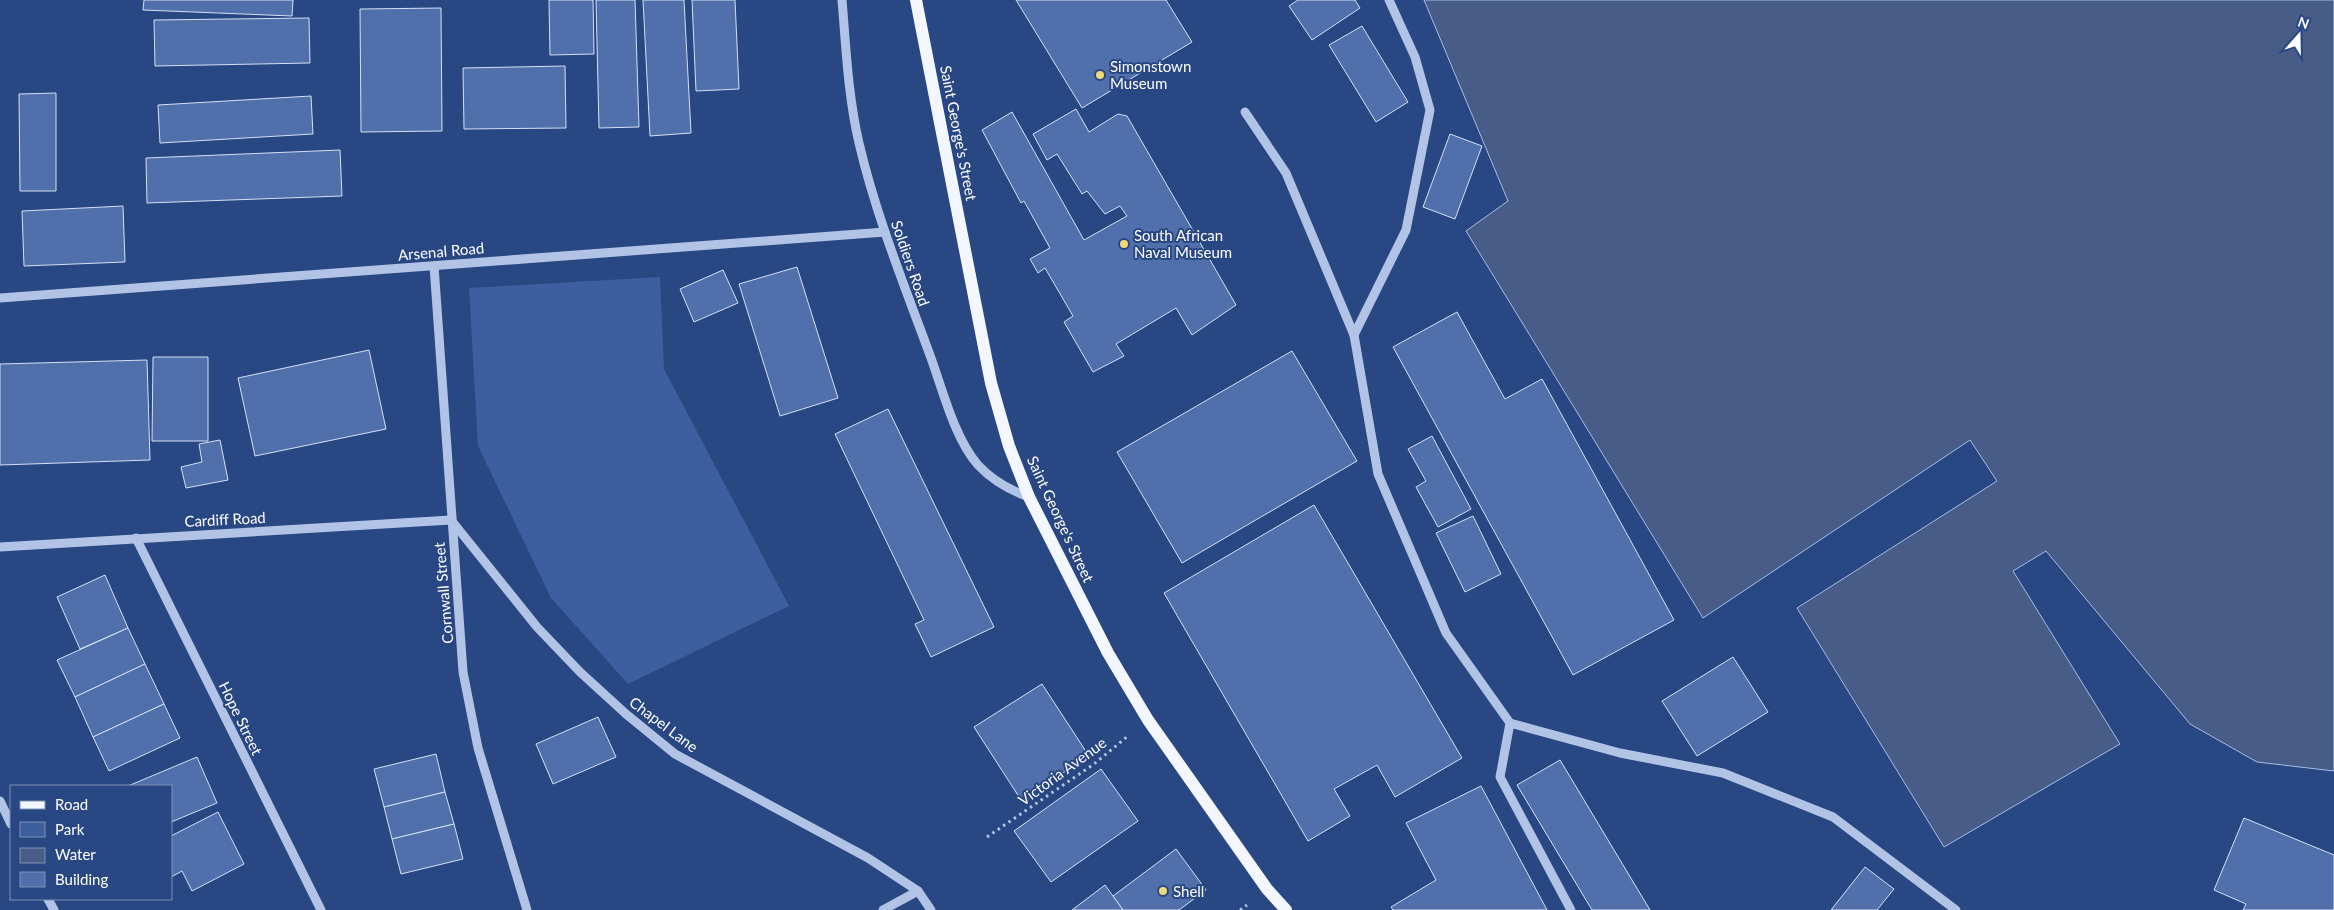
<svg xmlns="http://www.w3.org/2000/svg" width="2334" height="910" font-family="Lato,sans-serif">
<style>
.green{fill:#3d5f9f}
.water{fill:#475c87;stroke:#a6bee7}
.building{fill:#5170ab;stroke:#d5e0f5}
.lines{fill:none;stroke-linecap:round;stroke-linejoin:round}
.path{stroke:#b2c4e6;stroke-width:3;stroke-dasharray:2.5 4;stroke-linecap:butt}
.minor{stroke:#b2c4e6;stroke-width:9}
.major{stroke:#f3f6fd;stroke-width:12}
.poi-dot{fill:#eed878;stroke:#284783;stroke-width:2}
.labels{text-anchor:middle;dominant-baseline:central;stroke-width:4;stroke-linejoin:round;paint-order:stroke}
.poi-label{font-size:15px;fill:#fff;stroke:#284783;text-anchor:start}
.street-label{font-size:15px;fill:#fff;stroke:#284783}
</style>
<rect width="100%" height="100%" fill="#284783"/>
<!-- green -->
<path class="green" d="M660,277L664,369L789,606L628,684L551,598L478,446L469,288Z"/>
<!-- water -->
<path class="water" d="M1424,0H2334V771L2257,762L2190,724L2046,551L2013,571L2120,744L1944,847L1797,608L1997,481L1970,440L1703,618L1466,231L1508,201Z"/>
<!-- building -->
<g class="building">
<path d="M144,0H293L292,16L143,10Z"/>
<path d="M549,0H593L594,54L550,55Z"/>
<path d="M596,0H635L639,127L599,128Z"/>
<path d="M643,0H684L691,133L650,136Z"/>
<path d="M692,0H735L739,89L696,91Z"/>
<path d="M1016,0H1166L1192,42L1082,108Z"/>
<path d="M1298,0H1355L1360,8L1312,40L1289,6Z"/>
<path d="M441,8L442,131L361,132L360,9Z"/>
<path d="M309,18L310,63L155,66L154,20Z"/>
<path d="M1362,26L1408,102L1376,122L1329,45Z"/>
<path d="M565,66L566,128L464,129L463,68Z"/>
<path d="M56,93V191H20L19,94Z"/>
<path d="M311,96L313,134L160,143L158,105Z"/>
<path d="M1076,109L1089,132L1118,114L1127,116L1236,305L1192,335L1176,308L1116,344L1124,356L1093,372L1064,322L1073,316L1045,268L1038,273L1030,259L1050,248L1024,201L1021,203L982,130L1012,112L1084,240L1127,216L1120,206L1105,214L1087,191L1082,194L1057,154L1047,160L1033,134Z"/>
<path d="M1450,134L1482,146L1455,219L1423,207Z"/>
<path d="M340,150L342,196L147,203L146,158Z"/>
<path d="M123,206L125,262L24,266L22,211Z"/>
<path d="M797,267L838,398L780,416L739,284Z"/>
<path d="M723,270L738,303L694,322L680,289Z"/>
<path d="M1457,312L1505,399L1542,379L1674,620L1573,675L1393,347Z"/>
<path d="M369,350L386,429L255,456L238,378Z"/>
<path d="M1292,351L1357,461L1182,563L1117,452Z"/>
<path d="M153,357H208V441H152Z"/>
<path d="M147,360L150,460L0,465V364Z"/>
<path d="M888,409L994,627L931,657L915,624L924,620L835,434Z"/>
<path d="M1432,436L1471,509L1438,527L1416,487L1426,481L1408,449Z"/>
<path d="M220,440L228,480L186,488L181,467L202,462L199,444Z"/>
<path d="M1314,505L1462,758L1395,797L1377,765L1334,789L1350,816L1308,841L1164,593Z"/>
<path d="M1473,516L1501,574L1465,592L1436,533Z"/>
<path d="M105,575L128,628L80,649L57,597Z"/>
<path d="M128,628L145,664L75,697L57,660Z"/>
<path d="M1733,657L1768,712L1697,756L1662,701Z"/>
<path d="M145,664L164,704L93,737L75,697Z"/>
<path d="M1042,684L1089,756L1021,800L974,727Z"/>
<path d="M164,704L180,738L109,771L93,737Z"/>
<path d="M598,717L616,757L553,784L536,744Z"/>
<path d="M436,754L445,792L384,807L374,769Z"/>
<path d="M197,757L217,803L171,822V786H128Z"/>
<path d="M1560,760L1650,910H1592L1517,785Z"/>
<path d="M1101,769L1138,821L1051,882L1014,831Z"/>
<path d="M1481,786L1547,910H1393L1391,907L1436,880L1406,823Z"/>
<path d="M445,792L454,824L392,839L384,807Z"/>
<path d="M218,812L244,864L192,891L182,871L171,877V836Z"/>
<path d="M2244,818L2334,855V910H2243L2246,904L2214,890Z"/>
<path d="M454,824L463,859L401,874L392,839Z"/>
<path d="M1176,849L1206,890L1179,910H1123L1113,896Z"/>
<path d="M1865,867L1894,889L1877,910H1831Z"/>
<path d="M1105,885L1123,910H1072Z"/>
</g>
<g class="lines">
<!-- path -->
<g class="path">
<path d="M987,837L1094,764L1128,736"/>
<path d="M1240,910L1247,905"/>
</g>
<!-- minor -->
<g class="minor">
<path d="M842,0C846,47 848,96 859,143C876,216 905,287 931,358C943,391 955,439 978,465C993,481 1009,490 1029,497"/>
<path d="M1245,112L1286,173L1354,335L1378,474L1446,633L1510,723L1620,753L1723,773L1833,817L1956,910"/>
<path d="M434,266L463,672L478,748L527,910"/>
<path d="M0,298L885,232"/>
<path d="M1354,335L1406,230L1430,110L1415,57L1389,0"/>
<path d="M451,520L537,627L580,672L626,714L675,754L868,858L918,891L931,910"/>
<path d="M136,538L321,910"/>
<path d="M0,547L451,520"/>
<path d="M1510,723L1500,777L1571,910"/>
<path d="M0,801L11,824"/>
<path d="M48,899L54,910"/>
<path d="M883,910L918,891"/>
</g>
<!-- major -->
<path class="major" d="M916,0L991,383L1009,446L1029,497L1108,653L1148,720L1267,889L1286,910"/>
</g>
<!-- markers -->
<g class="poi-dot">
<circle cx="1100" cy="75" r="5"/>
<circle cx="1124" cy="244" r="5"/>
<circle cx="1163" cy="891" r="5"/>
</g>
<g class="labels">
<!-- poi labels -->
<g class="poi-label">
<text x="1110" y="66">Simonstown<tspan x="1110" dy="17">Museum</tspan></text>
<text x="1134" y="235">South African<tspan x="1134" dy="17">Naval Museum</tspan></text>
<text x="1173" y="891">Shell</text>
</g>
<!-- street labels -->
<g class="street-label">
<text transform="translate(959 133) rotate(79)">Saint George's Street</text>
<text transform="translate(441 251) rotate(-5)">Arsenal Road</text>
<text transform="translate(911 263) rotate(71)">Soldiers Road</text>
<text transform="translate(225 519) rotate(-3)">Cardiff Road</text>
<text transform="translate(1061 519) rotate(65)">Saint George's Street</text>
<text transform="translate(443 593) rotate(-95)">Cornwall Street</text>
<text transform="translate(241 718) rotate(64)">Hope Street</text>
<text transform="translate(664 724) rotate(37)">Chapel Lane</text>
<text transform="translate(1062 771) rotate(-36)">Victoria Avenue</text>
</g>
</g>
<!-- legend -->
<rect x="10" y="785" width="162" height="115" fill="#284783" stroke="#7e91b5"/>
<rect x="20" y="801" width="25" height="8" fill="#f3f6fd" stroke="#7e91b5"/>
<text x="55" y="810" font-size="15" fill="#ffffff">Road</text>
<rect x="20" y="822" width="25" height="15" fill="#3d5f9f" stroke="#7e91b5"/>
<text x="55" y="835" font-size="15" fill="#ffffff">Park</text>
<rect x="20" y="848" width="25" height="15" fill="#475c87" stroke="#7e91b5"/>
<text x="55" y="860" font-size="15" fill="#ffffff">Water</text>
<rect x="20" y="872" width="25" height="15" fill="#5170ab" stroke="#7e91b5"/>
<text x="55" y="885" font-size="15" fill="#ffffff">Building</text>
<!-- north arrow -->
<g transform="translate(2299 35) rotate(20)" stroke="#284783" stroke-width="4" paint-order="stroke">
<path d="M0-4L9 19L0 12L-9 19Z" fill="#ffffff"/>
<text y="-8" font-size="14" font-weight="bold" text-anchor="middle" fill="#ffffff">N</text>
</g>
</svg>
